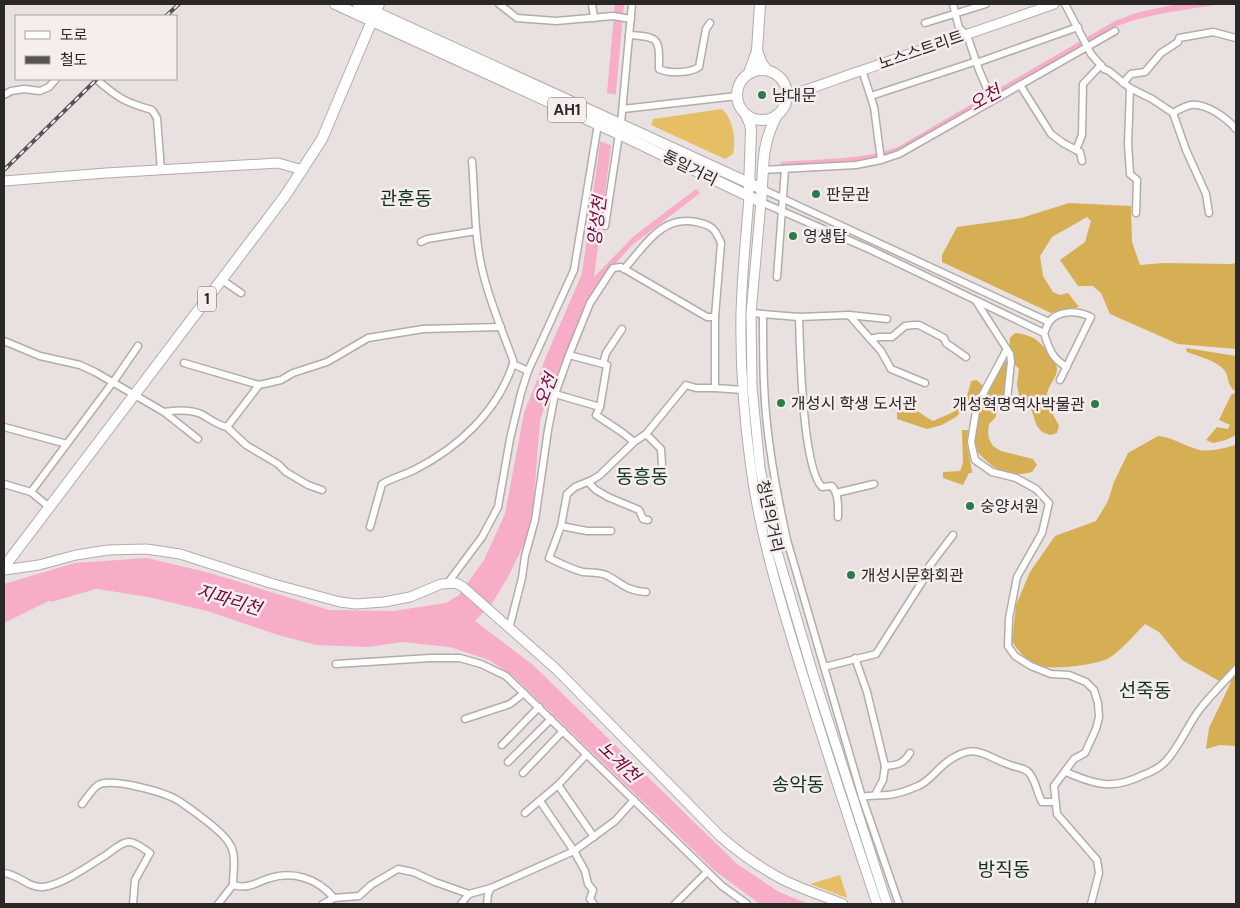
<svg xmlns="http://www.w3.org/2000/svg" width="1240" height="908" font-family="'DM Sans','Noto Sans KR',sans-serif">
<style>
.green{fill:#e6be64}
.forest{fill:#d6ae53}
.water{fill:#f7acc8}
.pier{fill:#e8e1df}
.lines{fill:none;stroke-linecap:round;stroke-linejoin:round}
.river{stroke:#f7acc8;stroke-width:11}
.street-casing{stroke:#b3aca9;stroke-width:9}
.secondary-casing{stroke:#b3aca9;stroke-width:11}
.primary-casing{stroke:#b3aca9;stroke-width:12}
.street{stroke:#fff;stroke-width:6}
.secondary{stroke:#fff;stroke-width:9}
.primary{stroke:#fff;stroke-width:10}
.rail-casing{stroke:#565352;stroke-width:4}
.rail{stroke:#f6eeec;stroke-width:2;stroke-dasharray:5.5;stroke-linecap:butt}
.poi-dot{fill:#2d7b4b;stroke:#f6eeec;stroke-width:2}
.labels{text-anchor:middle;dominant-baseline:central;stroke-width:5;stroke-linejoin:round;paint-order:stroke}
.shield{fill:#f6eeec;stroke:#676362;stroke-width:1}
.shield-label{font-size:15px;font-weight:bold;fill:#2a2827}
.street-label{font-size:16px;fill:#2a2827;stroke:#f6eeec}
.poi-label{font-size:16px;fill:#2a2827;stroke:#f6eeec;text-anchor:start}
.water-label{font-size:18px;font-style:italic;fill:#760544;stroke:#f6eeec}
.quarter-label{font-size:19px;fill:#0e341d;stroke:#f6eeec}
</style>
<rect width="100%" height="100%" fill="#e8e1df"/>
<!-- green -->
<g class="green">
<path d="M722,109C733,119 736,139 733,154L725,159L651,125L653,119Z"/>
<path d="M840,875L847,898L810,884Z"/>
</g>
<!-- forest -->
<g class="forest">
<path d="M1069,203L1131,206L1132,242L1140,265L1164,263L1231,264L1236,263V349L1178,344L1110,314L1101,293L1093,286H1078L1060,260L1085,242L1091,221L1087,217L1052,237L1040,256L1043,276L1053,292L1060,295L1068,293L1079,307L1051,313L942,262V255L957,227L1021,218Z"/>
<path d="M1015,333C1033,335 1040,341 1050,355C1053,359 1057,363 1057,369C1057,379 1046,386 1047,398C1048,408 1055,417 1059,426L1057,433L1050,435L1042,432L1037,426L1031,409L1019,396L1017,384L1019,369C1011,362 1009,349 1010,338Z"/>
<path d="M1186,348L1236,356V435L1226,440L1213,443L1206,440L1217,427L1228,429L1230,425L1219,420L1231,395L1236,392C1226,384 1230,379 1225,371C1218,361 1198,356 1187,352Z"/>
<path d="M1005,361L1008,364L1006,390L995,418L989,424L988,432L989,439L993,446L1001,451L1033,459L1037,465L1032,472C1014,476 1004,476 989,463C984,458 976,453 975,445C971,421 991,386 1002,364Z"/>
<path d="M977,380L982,385V390L956,417L942,425L927,429L897,419V412C913,403 919,414 933,421C958,410 965,410 971,381Z"/>
<path d="M962,430H968L967,445L972,471V473H969L963,485L943,478V472L960,471L963,463Z"/>
<path d="M1158,436C1172,437 1183,445 1196,449C1209,453 1224,448 1236,445V746L1220,745L1206,749L1209,728L1231,682H1221L1182,660L1159,632L1145,624C1133,636 1123,649 1109,658C1097,665 1053,670 1040,666C1028,662 1018,652 1012,641L1016,605L1030,572L1055,536L1096,521L1108,501L1114,482L1128,453Z"/>
</g>
<!-- water -->
<g class="water">
<path d="M615,4H624L611,146L594,277L634,236L696,189L700,193L631,246L610,270L590,299L548,395L540,421L533,508L527,538L508,577L493,602L475,621L533,665L737,864L779,892L809,904H760L714,870L512,675L489,660L450,647L402,642L368,647L316,645L278,635L207,611L148,597L79,586L4,623V584L75,563L147,558L210,573L329,610L393,611L446,603L459,595L484,560L505,514L524,413L548,352L582,274L607,93Z"/>
<path d="M1177,4H1219C1183,11 1147,13 1113,28L900,151C862,165 821,165 781,168V162C818,159 863,160 898,147L1115,21L1136,13Z"/>
</g>
<!-- pier -->
<path class="pier" d="M606,93L617,95L613,146L600,141Z"/>
<g class="lines">
<!-- river -->
<path class="river" d="M52,596L97,583"/>
<defs>
<g id="street">
<path d="M499,4L517,18L556,21L613,16L631,19"/>
<path d="M592,4L594,18"/>
<path d="M953,4L959,28L967,35L979,70L992,100"/>
<path d="M1065,4L1091,54L1104,69L1109,71L1130,88L1152,99L1173,113C1178,110 1185,106 1191,105C1206,103 1227,118 1236,129"/>
<path d="M925,23L986,4"/>
<path d="M629,35C661,37 659,39 659,69C669,74 690,73 699,67L706,29L710,23"/>
<path d="M862,70L874,107L881,160"/>
<path d="M96,79C118,98 124,102 152,110L157,118L161,170"/>
<path d="M1123,83L1131,74L1145,72L1161,53L1178,42L1179,38L1213,32L1236,38"/>
<path d="M1020,85L1051,134L1063,143L1080,152L1082,161"/>
<path d="M1130,88L1128,144L1130,174L1137,180L1136,213"/>
<path d="M4,95L11,91L24,89L40,91L49,87L56,79"/>
<path d="M871,96L974,62L976,63L1078,27"/>
<path d="M623,109L737,96"/>
<path d="M1173,113L1186,150L1206,194L1209,213"/>
<path d="M621,123L632,4"/>
<path d="M1076,150L1082,135L1083,84L1101,65"/>
<path d="M762,170L856,165L881,160L899,154L1115,31"/>
<path d="M762,189L1049,322"/>
<path d="M761,202L869,249L1044,333"/>
<path d="M605,226L619,134"/>
<path d="M421,242L427,239L476,231"/>
<path d="M624,269C645,246 661,215 696,222C711,225 715,228 721,243L715,317V388L743,390"/>
<path d="M777,277L785,169"/>
<path d="M222,280L241,293"/>
<path d="M976,301L1010,354L1011,362L1007,400"/>
<path d="M751,313L799,317L849,315L881,351L891,369L925,383"/>
<path d="M763,314C763,337 763,361 764,384C766,437 776,489 787,540L862,797C871,795 879,796 888,795C898,794 909,790 918,786C930,781 936,770 947,762C976,741 983,756 1010,765C1017,768 1025,767 1030,774C1036,782 1037,793 1042,802H1055"/>
<path d="M849,315L887,319"/>
<path d="M799,317C800,348 802,467 822,487L832,486C839,495 838,506 838,517"/>
<path d="M870,339L879,337H892L905,326L913,325H919L944,338L946,343L966,357"/>
<path d="M4,341L40,356L80,365L95,372L164,412L198,439"/>
<path d="M1007,349L977,405L971,442L975,460L992,472L1016,478L1036,489L1049,503L1042,533L1017,577L1009,618L1008,646L1015,656L1031,666L1051,674L1069,675L1086,682L1094,690L1098,703L1099,717L1096,729L1085,753L1074,759L1054,786L1057,814L1097,860L1099,873L1091,904"/>
<path d="M569,355L607,365L600,407L596,415L623,433L634,442"/>
<path d="M184,363L259,385L281,380L293,373L327,362L368,338L423,329L501,327"/>
<path d="M513,364L528,371"/>
<path d="M603,364L606,353L622,329"/>
<path d="M1060,380L1091,317C1078,311 1059,309 1049,322C1047,325 1046,330 1044,333C1049,349 1052,359 1067,367"/>
<path d="M259,385L227,427L246,445L278,464L286,472L308,485L322,490"/>
<path d="M555,394L600,407"/>
<path d="M164,412C176,410 189,409 201,414C210,419 217,425 227,427"/>
<path d="M4,427L67,444"/>
<path d="M646,434L661,449L662,466"/>
<path d="M588,482L596,490L608,497L639,510L643,519L648,520"/>
<path d="M4,484L31,492L49,507"/>
<path d="M31,492L116,378L138,346"/>
<path d="M836,493L874,484"/>
<path d="M561,526L587,531H611"/>
<path d="M370,527L382,484C392,478 404,475 414,470C458,448 497,412 513,364V360C502,330 489,300 482,269C474,234 475,197 472,161"/>
<path d="M447,584L482,537L498,507L510,439L521,393L528,371L574,270L598,124"/>
<path d="M646,592C624,590 624,584 606,575C598,572 591,573 583,572C571,569 560,563 549,558L561,526L567,494L575,487L592,480L600,475L634,442L646,434L686,385L696,388H715"/>
<path d="M509,629L522,578L525,556L535,520L548,430L555,394L569,355L590,303L613,268L621,267L707,317H715"/>
<path d="M855,658L867,692L885,766L883,780L875,795"/>
<path d="M336,664L430,658H460L481,664L506,676L722,886L747,904"/>
<path d="M824,667L876,654L922,582L928,568L953,535"/>
<path d="M465,719L510,704L524,693"/>
<path d="M502,745L539,707"/>
<path d="M508,762L551,719"/>
<path d="M885,766C898,765 903,764 910,753"/>
<path d="M1066,772C1096,785 1113,790 1143,775C1151,772 1160,768 1166,761C1180,746 1187,726 1200,709C1211,695 1224,682 1236,669"/>
<path d="M523,773L563,731"/>
<path d="M558,785L594,837"/>
<path d="M862,797L899,904"/>
<path d="M540,801L574,851L585,871L588,884L593,890L590,899L594,904"/>
<path d="M82,804C87,798 94,786 100,784C116,779 165,792 179,801C191,809 222,831 229,843C237,854 233,872 233,885L218,904"/>
<path d="M525,813L558,785L586,755"/>
<path d="M4,873C20,875 28,888 43,887C62,885 90,865 106,855C112,851 121,842 129,842C136,842 144,849 150,853L135,880L133,904"/>
<path d="M233,885C247,889 254,884 267,879C292,870 317,878 334,898"/>
<path d="M323,904L334,898L359,896L371,885L398,869L413,872L435,882L469,894"/>
<path d="M461,904L469,894L491,888L574,851L615,821L634,800"/>
<path d="M487,904L488,894L491,888"/>
<path d="M675,904L707,872"/>
</g>
<g id="secondary">
<path d="M787,95C813,89 838,78 863,70C927,48 990,27 1054,4"/>
<path d="M4,181L106,173L278,163L303,170"/>
<path d="M749,197C746,236 742,275 741,314C740,366 744,418 751,469C760,534 779,597 798,659C823,742 850,823 877,904"/>
<path d="M761,202L751,313L752,387L760,468L775,545L814,677L887,904"/>
<path d="M4,570L39,565L76,555L108,550L146,549L180,554L270,583L340,602L356,604L384,602L410,597L441,584L456,583L463,587L556,669L720,836C736,850 752,862 771,873C793,887 819,894 843,904"/>
</g>
<g id="primary">
<path d="M335,4L619,134L761,202C764,169 760,147 777,115"/>
<path d="M358,4L762,189"/>
<path d="M757,51L760,4"/>
<circle cx="762" cy="95" r="25"/>
<path d="M749,73L757,51L762,64L767,70"/>
<path d="M746,115L750,124L751,131L749,189"/>
<path d="M4,567L285,196L322,139L379,4"/>
</g>
</defs>
<!-- street casing -->
<use href="#street" class="street-casing"/>
<!-- secondary casing -->
<use href="#secondary" class="secondary-casing"/>
<!-- primary casing -->
<use href="#primary" class="primary-casing"/>
<!-- street -->
<use href="#street" class="street"/>
<!-- secondary -->
<use href="#secondary" class="secondary"/>
<!-- primary -->
<use href="#primary" class="primary"/>
<defs>
<g id="rail">
<path d="M166,16L179,4"/>
<path d="M4,170L97,79"/>
</g>
</defs>
<!-- rail casing -->
<use href="#rail" class="rail-casing"/>
<!-- rail -->
<use href="#rail" class="rail"/>
</g>
<!-- markers -->
<g class="poi-dot">
<circle cx="762" cy="95" r="5"/>
<circle cx="816" cy="194" r="5"/>
<circle cx="793" cy="236" r="5"/>
<circle cx="781" cy="403" r="5"/>
<circle cx="1095" cy="404" r="5"/>
<circle cx="970" cy="506" r="5"/>
<circle cx="851" cy="575" r="5"/>
</g>
<g class="labels">
<!-- shield labels -->
<g class="shield">
<rect x="548" y="97.5" width="38" height="25" rx="4"/>
<rect x="198" y="286.5" width="18" height="25" rx="4"/>
</g>
<g class="shield-label">
<text x="567" y="110">AH1</text>
<text x="207" y="299">1</text>
</g>
<!-- street labels -->
<g class="street-label">
<text transform="translate(921 50) rotate(-19)">노스스트리트</text>
<text transform="translate(690 168) rotate(26)">통일거리</text>
<text transform="translate(770 516) rotate(78)">청년의거리</text>
</g>
<!-- poi labels -->
<g class="poi-label">
<text x="772" y="95">남대문</text>
<text x="826" y="194">판문관</text>
<text x="803" y="236">영생탑</text>
<text x="791" y="403">개성시 학생 도서관</text>
<text x="1085" y="404" text-anchor="end">개성혁명역사박물관</text>
<text x="980" y="506">숭양서원</text>
<text x="861" y="575">개성시문화회관</text>
</g>
<!-- water labels -->
<g class="water-label">
<text transform="translate(985 98) rotate(-30)">오천</text>
<text transform="translate(597 221) rotate(-83)">양성천</text>
<text transform="translate(546 390) rotate(-69)">오천</text>
<text transform="translate(229 600) rotate(17)">지파리천</text>
<text transform="translate(619 762) rotate(44)">노계천</text>
</g>
<!-- quarter labels -->
<g class="quarter-label">
<text x="406" y="198">관훈동</text>
<text x="642" y="476">동흥동</text>
<text x="1145" y="690">선죽동</text>
<text x="798" y="784">송악동</text>
<text x="1004" y="869">방직동</text>
</g>
</g>
<!-- border -->
<rect width="1240" height="908" fill="none" stroke="#2a2827" stroke-width="10"/>
<!-- legend -->
<rect x="15" y="15" width="162" height="65" fill="#f6eeec" stroke="#a49f9d"/>
<rect x="25" y="31" width="25" height="8" fill="#ffffff" stroke="#a49f9d"/>
<text x="60" y="40" font-size="15" fill="#2a2827">도로</text>
<rect x="25" y="56" width="25" height="8" fill="#565352" stroke="#a49f9d"/>
<text x="60" y="65" font-size="15" fill="#2a2827">철도</text>
</svg>
